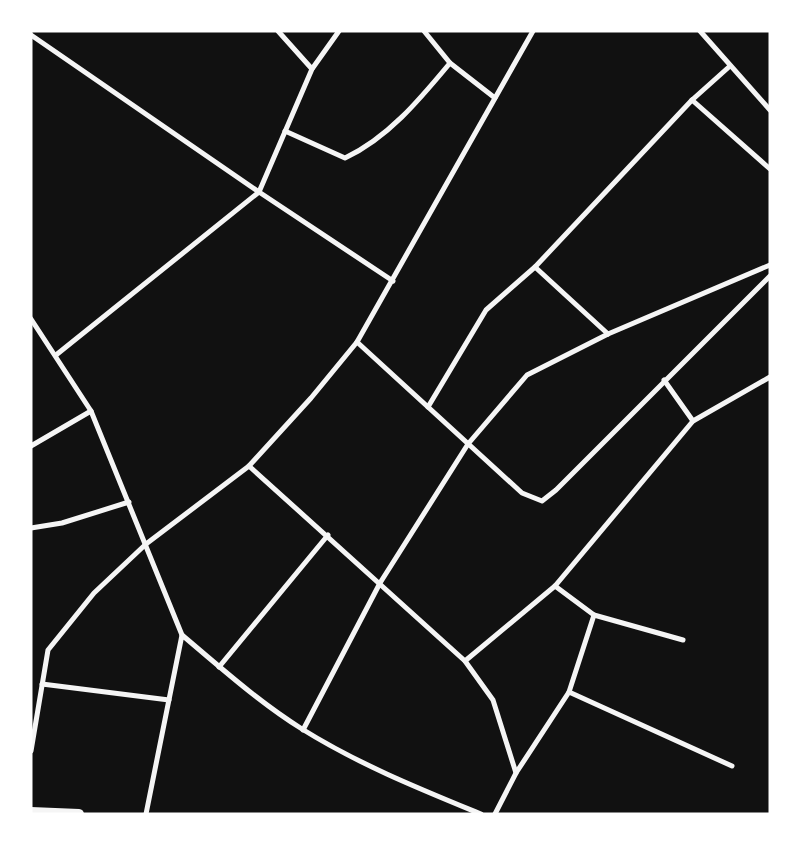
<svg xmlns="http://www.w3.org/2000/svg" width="801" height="845" font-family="'IBM Plex Sans',sans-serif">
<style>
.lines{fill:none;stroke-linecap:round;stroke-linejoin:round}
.minor{stroke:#f5f5f5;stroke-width:5}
.secondary{stroke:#f5f5f5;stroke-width:10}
</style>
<rect width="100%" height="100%" fill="#111"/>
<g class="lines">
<!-- minor -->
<g class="minor">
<path d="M278,31L312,69"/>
<path d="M339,31L312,69L259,192L393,281"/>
<path d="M424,31L450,63L495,98"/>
<path d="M700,31L770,110"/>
<path d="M31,35L259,192L56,355"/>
<path d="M692,100L770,169"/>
<path d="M285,131L345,158C388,138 420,99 450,63"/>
<path d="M535,267L608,334"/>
<path d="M31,319L91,411"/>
<path d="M357,342L522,493L542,501L556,490L770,276"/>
<path d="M664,380L693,421"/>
<path d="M428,407L486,310L535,267L692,100L730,66"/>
<path d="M31,446L91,411L182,635"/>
<path d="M249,466L465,661L493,700L516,773"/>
<path d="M31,528L62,523L129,502"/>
<path d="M555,586L594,615L683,640"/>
<path d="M465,661L555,586L693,421L770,377"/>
<path d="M219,667L328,535"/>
<path d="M42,684L169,700"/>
<path d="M569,692L732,766"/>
<path d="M303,730L380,583L468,444L527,375L608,334L770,265"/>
<path d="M31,751L48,650L94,593L146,544L249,466L311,398L357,342L533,31"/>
<path d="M146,814L182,635C221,668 259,702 302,729C358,764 420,789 481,814"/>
<path d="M495,814L516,773L569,692L594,615"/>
</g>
<!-- secondary -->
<path class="secondary" d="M31,812L79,814"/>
</g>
<!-- border -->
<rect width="801" height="845" fill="none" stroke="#ffffff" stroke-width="65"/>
</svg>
